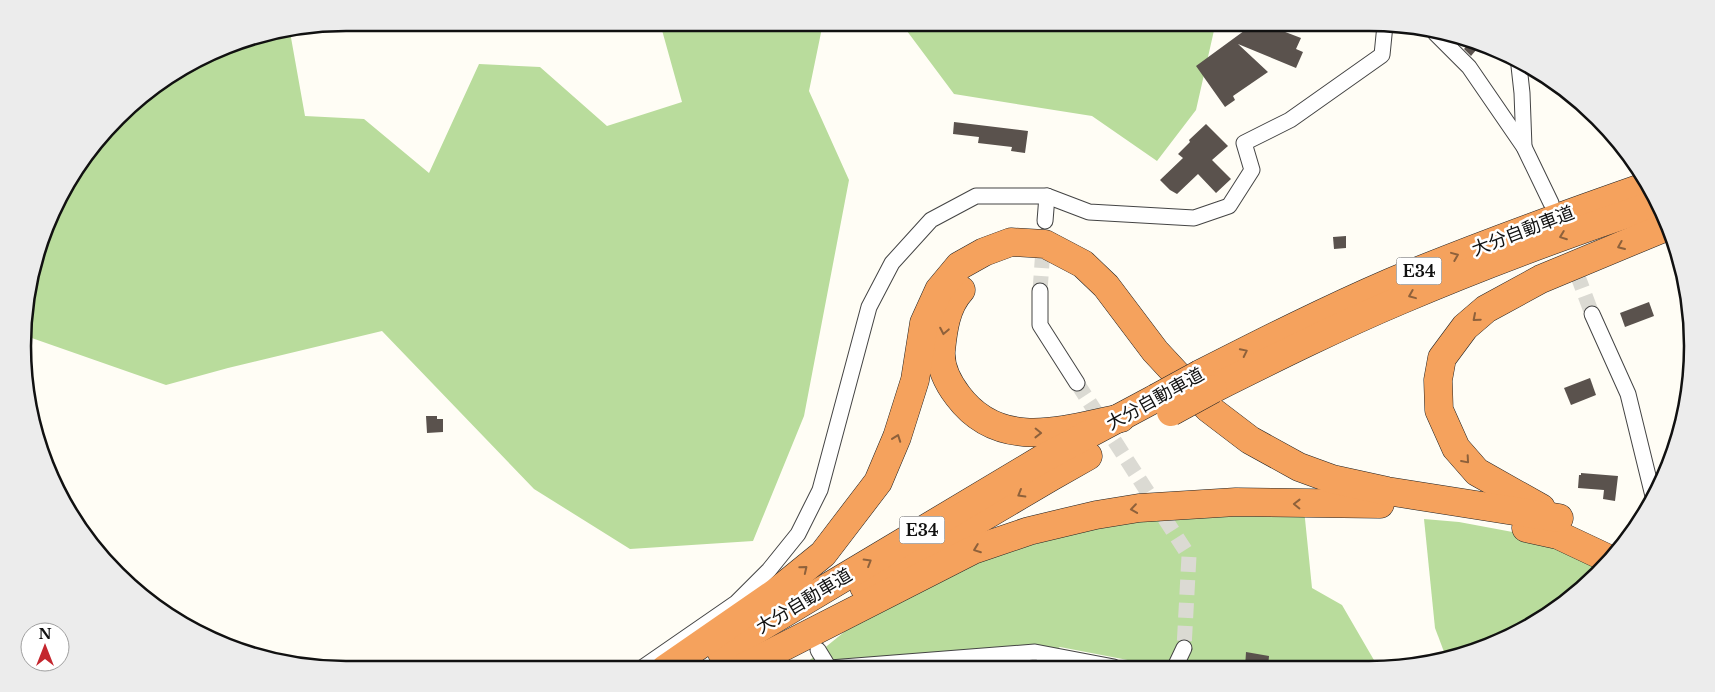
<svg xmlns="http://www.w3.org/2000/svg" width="1715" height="692" font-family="'Libre Baskerville','Noto Sans JP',serif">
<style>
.forest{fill:#b9dc9c}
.building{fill:#5a524d}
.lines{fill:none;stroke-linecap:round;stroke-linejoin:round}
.street-tunnel{stroke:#dbdad3;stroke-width:15;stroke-dasharray:15 8;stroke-linecap:butt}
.street-casing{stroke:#444;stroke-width:17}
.highway-casing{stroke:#222;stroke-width:29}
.street{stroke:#fff;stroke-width:15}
.highway{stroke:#f5a25d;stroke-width:28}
.highway-bridge-casing{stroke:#222;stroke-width:29;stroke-linecap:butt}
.highway-bridge{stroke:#f5a25d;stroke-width:28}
.oneway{stroke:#8e613b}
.labels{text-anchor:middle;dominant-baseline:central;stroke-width:5;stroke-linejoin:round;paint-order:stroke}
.shield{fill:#fff;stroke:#585858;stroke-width:1}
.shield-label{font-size:16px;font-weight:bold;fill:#111}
.street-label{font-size:18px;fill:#111;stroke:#fff}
.rim{fill:none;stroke:#111;stroke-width:2.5}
</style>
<rect width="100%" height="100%" fill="#fffdf5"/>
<!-- forest -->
<g class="forest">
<path d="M660,23H823L809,91L849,180L804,416L753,541L630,549L534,489L382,331L228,368L166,385L26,336L25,303L66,185L133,103L242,40L290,32L305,116L364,119L429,173L479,64L540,67L607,126L682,102Z"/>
<path d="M901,23H1277L1215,26L1196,110L1157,161L1092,116L954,94Z"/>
<path d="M1304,509L1312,588L1342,605L1378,667H1164L1060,647L1027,668H800L871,610L965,564L1133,516Z"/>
<path d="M1424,519L1459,522L1555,540L1605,563L1582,589L1493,645L1446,657L1435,628Z"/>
</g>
<!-- building -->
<g class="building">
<path d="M1248,28H1271V30H1280L1301,38L1296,49L1303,52L1296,68L1238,44L1268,72L1233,96L1235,100L1225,107L1196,66Z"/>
<path d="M1470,42L1477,49L1471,56L1464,49Z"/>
<path d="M954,122L1028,131L1025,153L1011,151L1012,147L978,143L979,137L953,134Z"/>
<path d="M1206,124L1228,146L1212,160L1231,179L1216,193L1198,174L1177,194L1170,190L1160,180L1183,158L1178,154L1190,142L1189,140Z"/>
<path d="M1346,236V248L1334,249L1333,237Z"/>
<path d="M1649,302L1654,316L1625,327L1620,313Z"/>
<path d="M1590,378L1596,395L1571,405L1564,388Z"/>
<path d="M426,416H437V419H443V432L427,433Z"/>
<path d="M1581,473L1618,476L1615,501L1603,499L1604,490L1578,488L1579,475H1581Z"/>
<path d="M1246,652L1269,656L1268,667H1245Z"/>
</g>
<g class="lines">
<!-- street-tunnel -->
<g class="street-tunnel">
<path d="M1561,231L1592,314"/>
<path d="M1040,291L1045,221"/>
<path d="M1077,383L1189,556L1184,648"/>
</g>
<defs>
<g id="street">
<path d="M1435,33L1469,67L1524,147L1551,203"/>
<path d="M1519,66L1522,93L1524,147"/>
<path d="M1045,221L1047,196"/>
<path d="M1040,291V325L1077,383"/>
<path d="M1592,314L1628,394L1653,496"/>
<path d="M818,650L829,668"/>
<path d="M1175,667L1184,648"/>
<path d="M830,668L1035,652L1114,667"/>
<path d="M637,669L642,668L736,603L769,570L798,534L820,490L869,307L892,263L931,220L976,196H1047L1089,212L1194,218L1229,206L1252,170L1244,143L1290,120L1382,55L1385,25"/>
</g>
<g id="highway">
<path d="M961,290C946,306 943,330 941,351C940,368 948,383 958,396C1000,452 1064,430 1121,418"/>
<path d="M1200,374C1263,342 1326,310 1391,282C1475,247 1561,216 1647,186"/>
<path d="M1213,389C1275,358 1337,327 1401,300C1485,264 1572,232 1659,203"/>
<path d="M1541,508L1477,472L1456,448L1439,410L1438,380L1442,358L1465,327L1486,309L1541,279L1666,227"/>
<path d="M1526,528L1558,535L1609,559"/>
<path d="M864,587L1051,477L1088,456"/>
<path d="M721,651L1042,459L1156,398"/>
<path d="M742,668L973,550L1029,531L1096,515L1139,508L1236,502L1380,504"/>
<path d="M665,669L775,593L823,554L836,537L878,482L897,437L915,380L924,323L939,290L959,266L984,252L1011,242L1045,244L1083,264L1106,286L1155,351L1208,408L1250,440L1299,467L1332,479L1387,491L1559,518"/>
</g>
</defs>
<!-- street casing -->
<use href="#street" class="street-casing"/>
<!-- highway casing -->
<use href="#highway" class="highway-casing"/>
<!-- street -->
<use href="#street" class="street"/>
<!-- highway -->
<use href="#highway" class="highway"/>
<defs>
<g id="highway-bridge">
<path d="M1156,398L1200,374"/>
<path d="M1171,412L1213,389"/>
</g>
</defs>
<!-- highway-bridge casing -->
<use href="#highway-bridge" class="highway-bridge-casing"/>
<!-- highway-bridge -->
<use href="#highway-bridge" class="highway-bridge"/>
</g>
<!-- one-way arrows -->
<defs><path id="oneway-chevron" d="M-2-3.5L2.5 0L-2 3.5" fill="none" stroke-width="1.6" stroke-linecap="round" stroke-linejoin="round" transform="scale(1.25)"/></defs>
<g class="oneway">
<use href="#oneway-chevron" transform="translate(1563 236) rotate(159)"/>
<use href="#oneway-chevron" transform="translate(1621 246) rotate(157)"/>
<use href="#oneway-chevron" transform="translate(1455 256) rotate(-22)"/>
<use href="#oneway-chevron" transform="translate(1412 295) rotate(158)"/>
<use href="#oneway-chevron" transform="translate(1476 318) rotate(139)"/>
<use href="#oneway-chevron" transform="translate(944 331) rotate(101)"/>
<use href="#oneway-chevron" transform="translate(1244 352) rotate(-26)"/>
<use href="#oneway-chevron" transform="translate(1038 433) rotate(1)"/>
<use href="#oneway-chevron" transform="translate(897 438) rotate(-70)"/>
<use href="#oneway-chevron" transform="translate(1466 460) rotate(49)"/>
<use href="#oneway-chevron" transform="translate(1021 494) rotate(150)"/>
<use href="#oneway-chevron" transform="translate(1297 504) rotate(-179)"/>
<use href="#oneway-chevron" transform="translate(1134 509) rotate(172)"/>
<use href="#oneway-chevron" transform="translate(977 549) rotate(159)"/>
<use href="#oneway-chevron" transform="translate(868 562) rotate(-31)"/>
<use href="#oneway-chevron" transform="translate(804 569) rotate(-39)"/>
</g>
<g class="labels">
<!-- shield labels -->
<g class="shield">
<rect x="1396.5" y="257.5" width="45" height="27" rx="4"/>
<rect x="899.5" y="516.5" width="45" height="27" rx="4"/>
</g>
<g class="shield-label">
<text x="1419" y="271">E34</text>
<text x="922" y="530">E34</text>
</g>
<!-- street labels -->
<g class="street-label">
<text transform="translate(1523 231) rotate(-21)">大分自動車道</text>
<text transform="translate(1155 399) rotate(-29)">大分自動車道</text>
<text transform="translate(804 601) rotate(-31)">大分自動車道</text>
</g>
</g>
<!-- crop -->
<path d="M0 0H1715V692H0ZM346 31H1369A315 315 0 0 1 1684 346V346A315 315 0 0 1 1369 661H346A315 315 0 0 1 31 346V346A315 315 0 0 1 346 31Z" fill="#ececec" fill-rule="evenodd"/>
<path class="rim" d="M346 31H1369A315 315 0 0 1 1684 346V346A315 315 0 0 1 1369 661H346A315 315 0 0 1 31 346V346A315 315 0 0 1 346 31Z"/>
<!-- north arrow -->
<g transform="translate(45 647)"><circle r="24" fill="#ffffff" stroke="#a0a0a0"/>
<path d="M0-4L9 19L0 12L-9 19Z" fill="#c4262e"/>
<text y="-8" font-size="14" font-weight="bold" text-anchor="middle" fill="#111111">N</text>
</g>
</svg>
